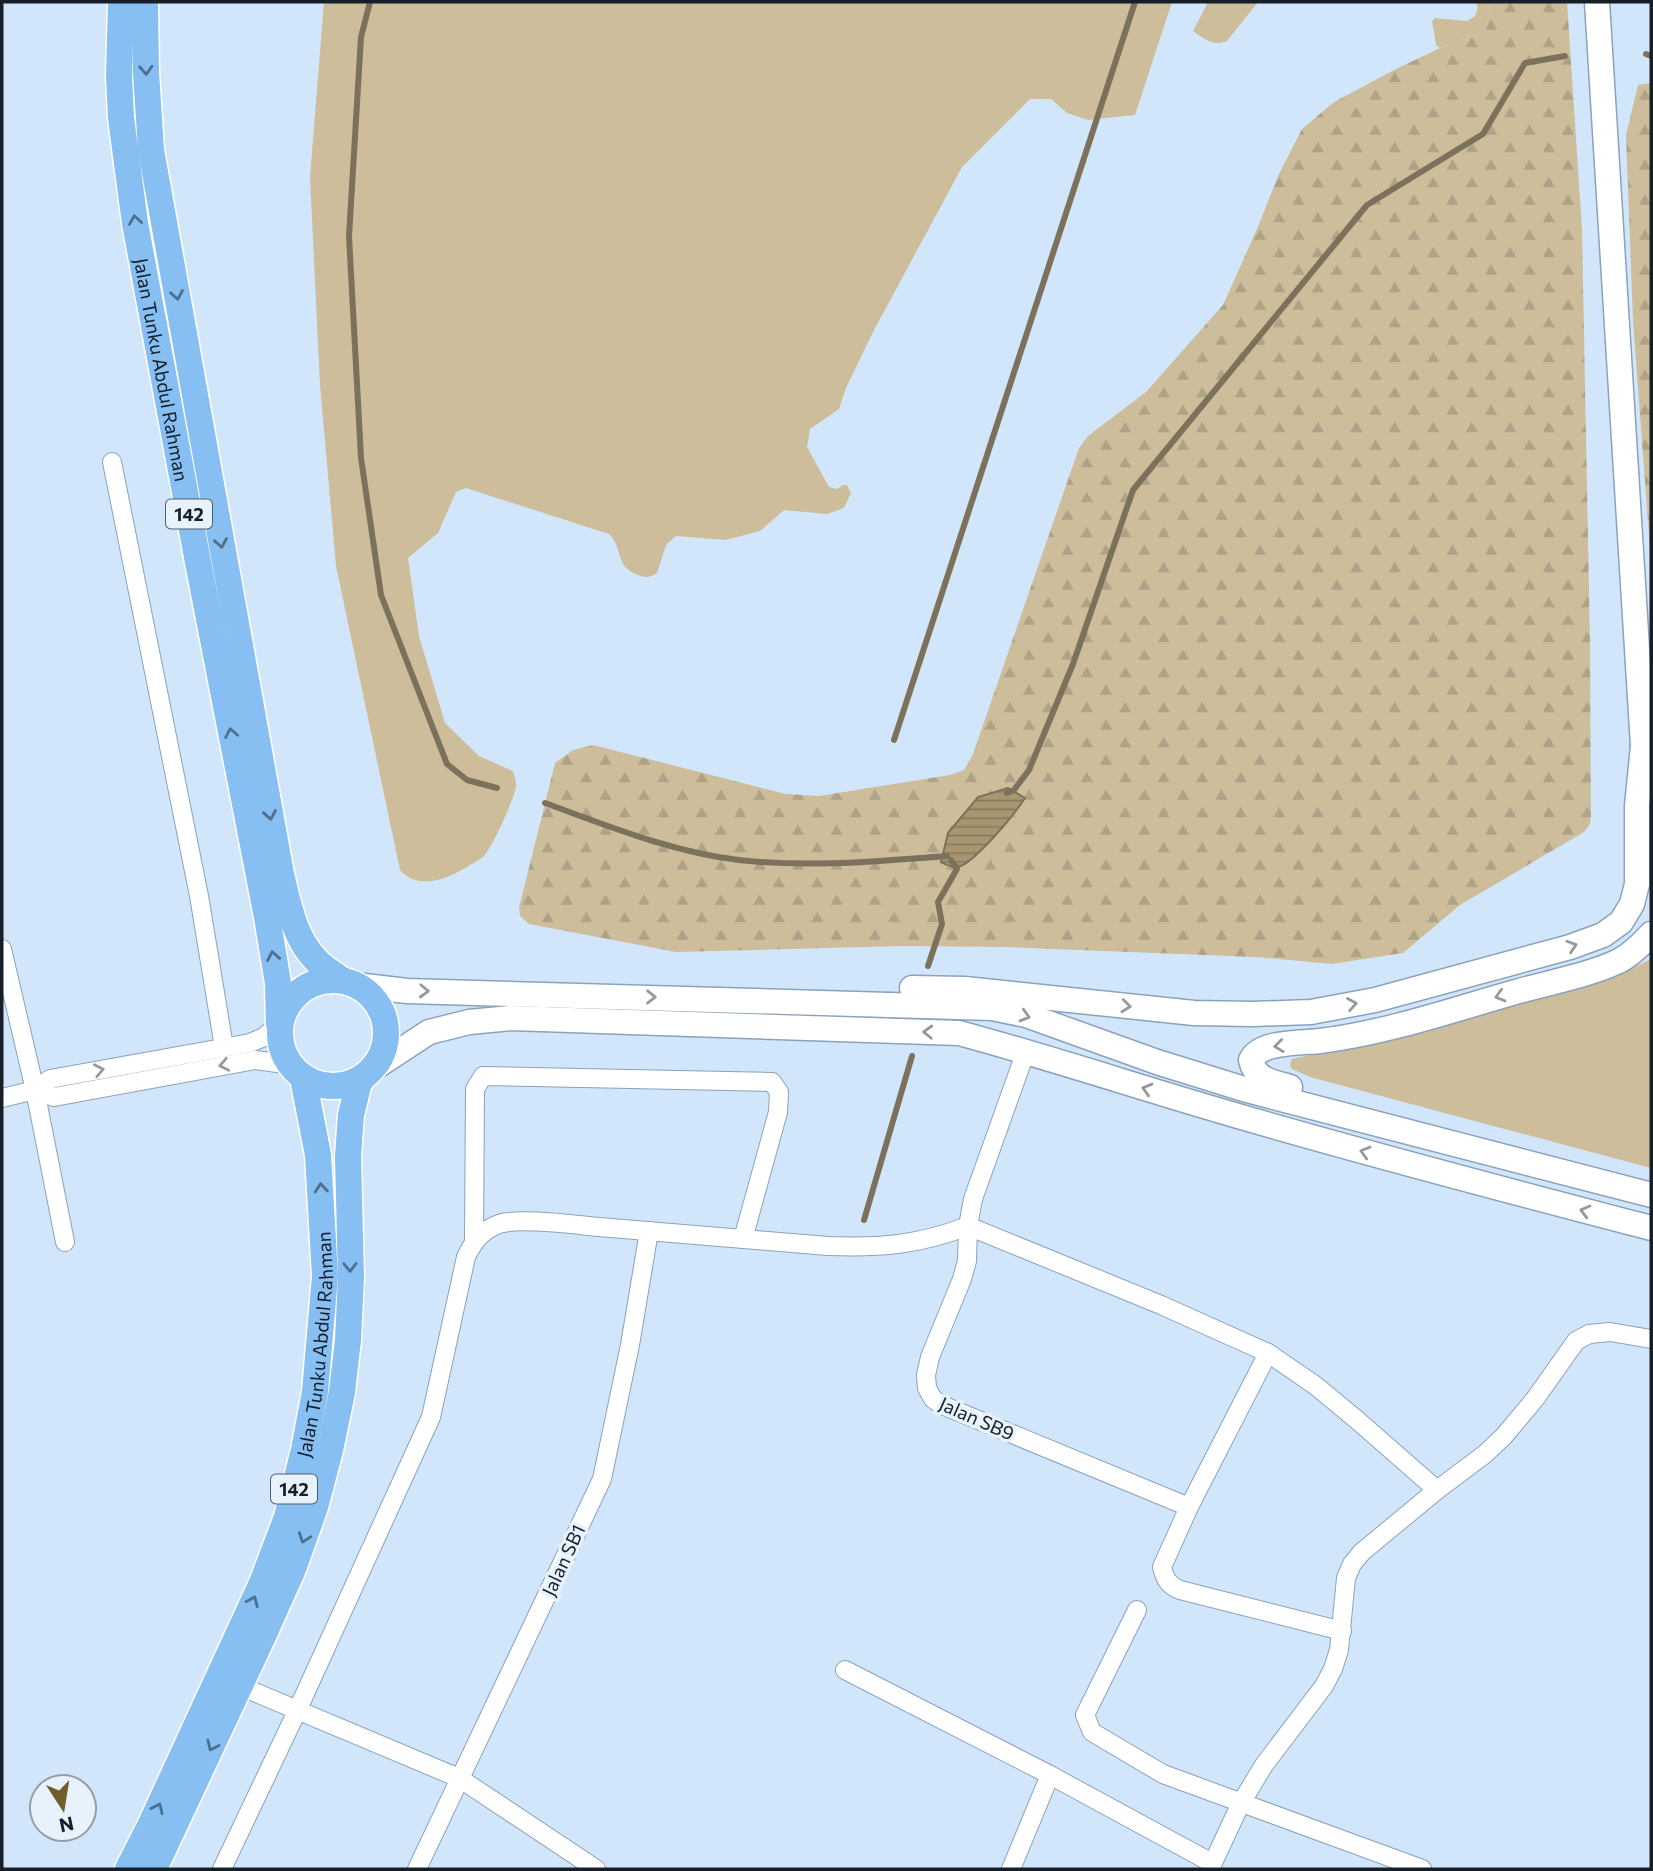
<svg xmlns="http://www.w3.org/2000/svg" width="1653" height="1871" font-family="Commissioner,sans-serif">
<style>
.grass{fill:#cdbd9b}
.forest{fill:url(#forest-firs)}
.water{fill:url(#water-rules);stroke:#7c725b;stroke-width:2}
.lines{fill:none;stroke-linecap:round;stroke-linejoin:round}
.stream{stroke:#7c725b;stroke-width:6}
.minor-casing{stroke:#8aa2bb;stroke-width:20}
.secondary-casing{stroke:#8aa2bb;stroke-width:27}
.primary-casing{stroke:#fff;stroke-width:29}
.minor{stroke:#fff;stroke-width:18}
.secondary{stroke:#fff;stroke-width:24}
.primary{stroke:#87bff2;stroke-width:26}
.oneway{stroke:#4e6f8d}
.oneway2{stroke:#969a9e}
.labels{text-anchor:middle;dominant-baseline:central;stroke-width:7;stroke-linejoin:round;paint-order:stroke}
.shield{fill:#e8f2fd;stroke:#555e68;stroke-width:2}
.shield-label{font-size:18px;font-weight:bold;fill:#161f28}
.street-label{font-size:19px;fill:#161f28;stroke:#e8f2fd}
</style>
<defs>
<pattern id="forest-firs" width="22" height="20" patternUnits="userSpaceOnUse" patternTransform="scale(1.75)"><rect width="22" height="20" fill="#cdbd9b"/><path d="M5 1l3.5 6h-7zM16 11l3.5 6h-7z" fill="#afa286"/></pattern>
<pattern id="water-rules" width="6" height="5" patternUnits="userSpaceOnUse" patternTransform="scale(1.75)"><rect width="6" height="5" fill="#a89671"/><path d="M0 2.5h6" fill="none" stroke="#887a5d"/></pattern>
</defs>
<rect width="100%" height="100%" fill="#d2e6fb"/>
<!-- grass -->
<g class="grass">
<path d="M324,2H1172L1135,115L1088,120L1067,113L1051,99H1030L962,167L873,332L846,388L839,409L810,429L807,447L829,487L837,489L843,485H847L851,493L844,508L827,514L784,510L760,531L726,540L676,536L666,545L657,573C649,578 644,578 636,574C615,566 623,547 609,534L466,488L456,492L438,533L408,558L419,636L445,723L479,756L513,771C514,776 517,782 516,787C514,799 492,848 484,856C480,860 474,863 470,865C450,878 419,892 400,870L336,566L320,385L310,177Z"/>
<path d="M1208,2H1258L1227,41C1213,47 1205,39 1193,31Z"/>
<path d="M1475,2H1490L1487,27L1483,32L1440,48L1436,45L1432,21L1435,18L1467,21L1475,16L1478,7Z"/>
<path d="M1651,959V1168L1310,1077L1292,1069L1290,1065L1292,1059L1395,1036L1625,972Z"/>
</g>
<!-- forest -->
<g class="forest">
<path d="M1490,2H1567L1582,230L1590,645L1591,814L1590,824L1584,832L1460,905L1403,953L1332,964L1255,957L1005,947L902,946L676,952L529,924L520,916L519,908L555,763L573,750L593,745L786,794L819,796L950,775L964,770L973,754L1079,448L1088,436L1146,392L1223,305L1257,229L1279,174L1302,129L1334,102L1394,70L1440,48L1483,32L1487,27Z"/>
<path d="M1651,83V562L1633,321L1626,135L1638,85Z"/>
</g>
<!-- water -->
<path class="water" d="M1008,788L1025,798C1014,815 979,857 961,866C954,869 947,865 941,862L948,833L978,797Z"/>
<g class="lines">
<!-- stream -->
<g class="stream">
<path d="M370,2L361,37L349,236L361,458L381,595L447,764L467,780L497,788"/>
<path d="M1646,54L1651,56"/>
<path d="M894,740L1135,2"/>
<path d="M1007,793L1014,790L1029,770L1073,664L1133,490L1367,205L1483,134L1525,63L1565,56"/>
<path d="M545,803C608,826 672,852 739,860C808,868 879,861 947,856"/>
<path d="M928,966L942,924L938,902L957,869L951,860"/>
<path d="M864,1220L912,1056"/>
</g>
<defs>
<g id="minor">
<path d="M112,462L199,896L224,1047"/>
<path d="M2,949L35,1090L65,1242"/>
<path d="M1026,1051L973,1199L968,1226L967,1261L962,1279L930,1357L926,1375L927,1388L933,1399L942,1405L1189,1507"/>
<path d="M35,1090L54,1097L255,1060L292,1065"/>
<path d="M2,1098L35,1090L50,1079L250,1043L264,1037L279,1024"/>
<path d="M474,1241L475,1089L483,1076L772,1082L779,1092L778,1112L743,1239"/>
<path d="M1268,1353L1189,1507L1162,1567C1165,1579 1168,1585 1180,1590L1342,1631"/>
<path d="M1437,1490L1485,1454L1504,1436L1535,1399L1576,1341L1589,1334L1610,1332L1651,1339"/>
<path d="M1137,1610L1085,1715L1092,1732L1163,1774L1422,1869"/>
<path d="M845,1670L1050,1775L1212,1863"/>
<path d="M240,1686L459,1778L596,1869"/>
<path d="M222,1869L298,1709L431,1417L466,1257C473,1242 482,1230 499,1224C519,1217 576,1225 599,1227C675,1233 752,1240 828,1246C881,1248 918,1245 968,1226L1161,1305L1268,1353L1316,1386L1357,1420L1437,1490L1362,1552L1352,1564L1346,1578L1339,1650L1333,1669L1324,1686L1264,1765L1241,1803L1210,1869"/>
<path d="M417,1869L602,1479L630,1345L649,1231"/>
<path d="M1011,1869L1050,1775"/>
</g>
<g id="secondary">
<path d="M1597,2L1643,746L1646,760"/>
<path d="M356,985L407,991L992,1008L1026,1015L1157,1062L1247,1090L1651,1195"/>
<path d="M912,988L965,989L1194,1013L1253,1014L1311,1012L1375,1000L1570,947L1603,935L1621,922L1632,904L1637,884V806L1643,746"/>
<path d="M374,1068L429,1032L469,1022L511,1018L959,1033C1052,1058 1144,1089 1238,1116C1375,1156 1513,1192 1651,1228"/>
<path d="M1290,1087C1273,1082 1255,1080 1251,1060C1260,1041 1301,1043 1320,1041C1385,1033 1449,1011 1512,993C1546,983 1587,976 1619,961C1632,954 1641,945 1651,934"/>
</g>
<g id="primary">
<path id="s1" d="M121,2L119,76L121,118L135,223L198,562L267,917L278,983L279,1024"/>
<path d="M145,2L146,72L151,150L281,874C288,903 294,938 316,960C323,968 334,974 342,980"/>
<circle cx="333" cy="1033" r="53"/>
<path id="s2" d="M128,1869L150,1826L262,1583L287,1517L304,1450L315,1392L325,1276L318,1155L303,1078"/>
<path d="M154,1869L263,1636L293,1569L315,1507L330,1450L342,1392L348,1340L351,1277L348,1156L351,1115L359,1082L362,1079"/>
</g>
</defs>
<!-- minor casing -->
<use href="#minor" class="minor-casing"/>
<!-- secondary casing -->
<use href="#secondary" class="secondary-casing"/>
<!-- primary casing -->
<use href="#primary" class="primary-casing"/>
<!-- minor -->
<use href="#minor" class="minor"/>
<!-- secondary -->
<use href="#secondary" class="secondary"/>
<!-- primary -->
<use href="#primary" class="primary"/>
</g>
<!-- one-way arrows -->
<defs><path id="oneway-chevron" d="M-2-3.5L2.5 0L-2 3.5" fill="none" stroke-width="1.6" stroke-linecap="round" stroke-linejoin="round" transform="scale(1.75)"/></defs>
<g class="oneway">
<use href="#oneway-chevron" transform="translate(146 70) rotate(87)"/>
<use href="#oneway-chevron" transform="translate(135 220) rotate(-99)"/>
<use href="#oneway-chevron" transform="translate(177 295) rotate(80)"/>
<use href="#oneway-chevron" transform="translate(221 543) rotate(80)"/>
<use href="#oneway-chevron" transform="translate(231 733) rotate(-101)"/>
<use href="#oneway-chevron" transform="translate(270 815) rotate(80)"/>
<use href="#oneway-chevron" transform="translate(273 956) rotate(-100)"/>
<use href="#oneway-chevron" transform="translate(321 1188) rotate(-95)"/>
<use href="#oneway-chevron" transform="translate(350 1267) rotate(89)"/>
<use href="#oneway-chevron" transform="translate(304 1538) rotate(109)"/>
<use href="#oneway-chevron" transform="translate(253 1601) rotate(-66)"/>
<use href="#oneway-chevron" transform="translate(212 1746) rotate(115)"/>
<use href="#oneway-chevron" transform="translate(158 1808) rotate(-65)"/>
</g>
<g class="oneway2">
<use href="#oneway-chevron" transform="translate(1572 946) rotate(-18)"/>
<use href="#oneway-chevron" transform="translate(424 991) rotate(2)"/>
<use href="#oneway-chevron" transform="translate(1500 996) rotate(164)"/>
<use href="#oneway-chevron" transform="translate(651 997) rotate(1)"/>
<use href="#oneway-chevron" transform="translate(1352 1004) rotate(-10)"/>
<use href="#oneway-chevron" transform="translate(1126 1006) rotate(6)"/>
<use href="#oneway-chevron" transform="translate(1025 1016) rotate(16)"/>
<use href="#oneway-chevron" transform="translate(928 1032) rotate(-178)"/>
<use href="#oneway-chevron" transform="translate(1279 1046) rotate(173)"/>
<use href="#oneway-chevron" transform="translate(224 1065) rotate(169)"/>
<use href="#oneway-chevron" transform="translate(99 1070) rotate(-11)"/>
<use href="#oneway-chevron" transform="translate(1147 1089) rotate(-163)"/>
<use href="#oneway-chevron" transform="translate(1365 1152) rotate(-164)"/>
<use href="#oneway-chevron" transform="translate(1585 1211) rotate(-165)"/>
</g>
<g class="labels">
<!-- shield labels -->
<g class="shield">
<rect x="166" y="499.5" width="46" height="29" rx="5"/>
<rect x="271" y="1474.5" width="46" height="29" rx="5"/>
</g>
<g class="shield-label">
<text x="189" y="514">142</text>
<text x="294" y="1489">142</text>
</g>
<!-- street labels -->
<g class="street-label">
<text stroke="none"><textPath href="#s1" startOffset="371">Jalan Tunku Abdul Rahman</textPath></text>
<text stroke="none"><textPath href="#s2" startOffset="562">Jalan Tunku Abdul Rahman</textPath></text>
<text transform="translate(977 1418) rotate(24)">Jalan SB9</text>
<text transform="translate(563 1560) rotate(-65)">Jalan SB1</text>
</g>
</g>
<!-- border -->
<rect width="1653" height="1871" fill="none" stroke="#161f28" stroke-width="7"/>
<!-- north arrow -->
<g transform="translate(63 1808) rotate(168)"><circle r="33" fill="#e8f2fd" stroke="#949ea8" stroke-width="2"/>
<path d="M0-5L12 26L0 18L-12 26Z" fill="#725d2c"/>
<text y="-10" font-size="19" font-weight="bold" text-anchor="middle" fill="#161f28">N</text>
</g>
</svg>
